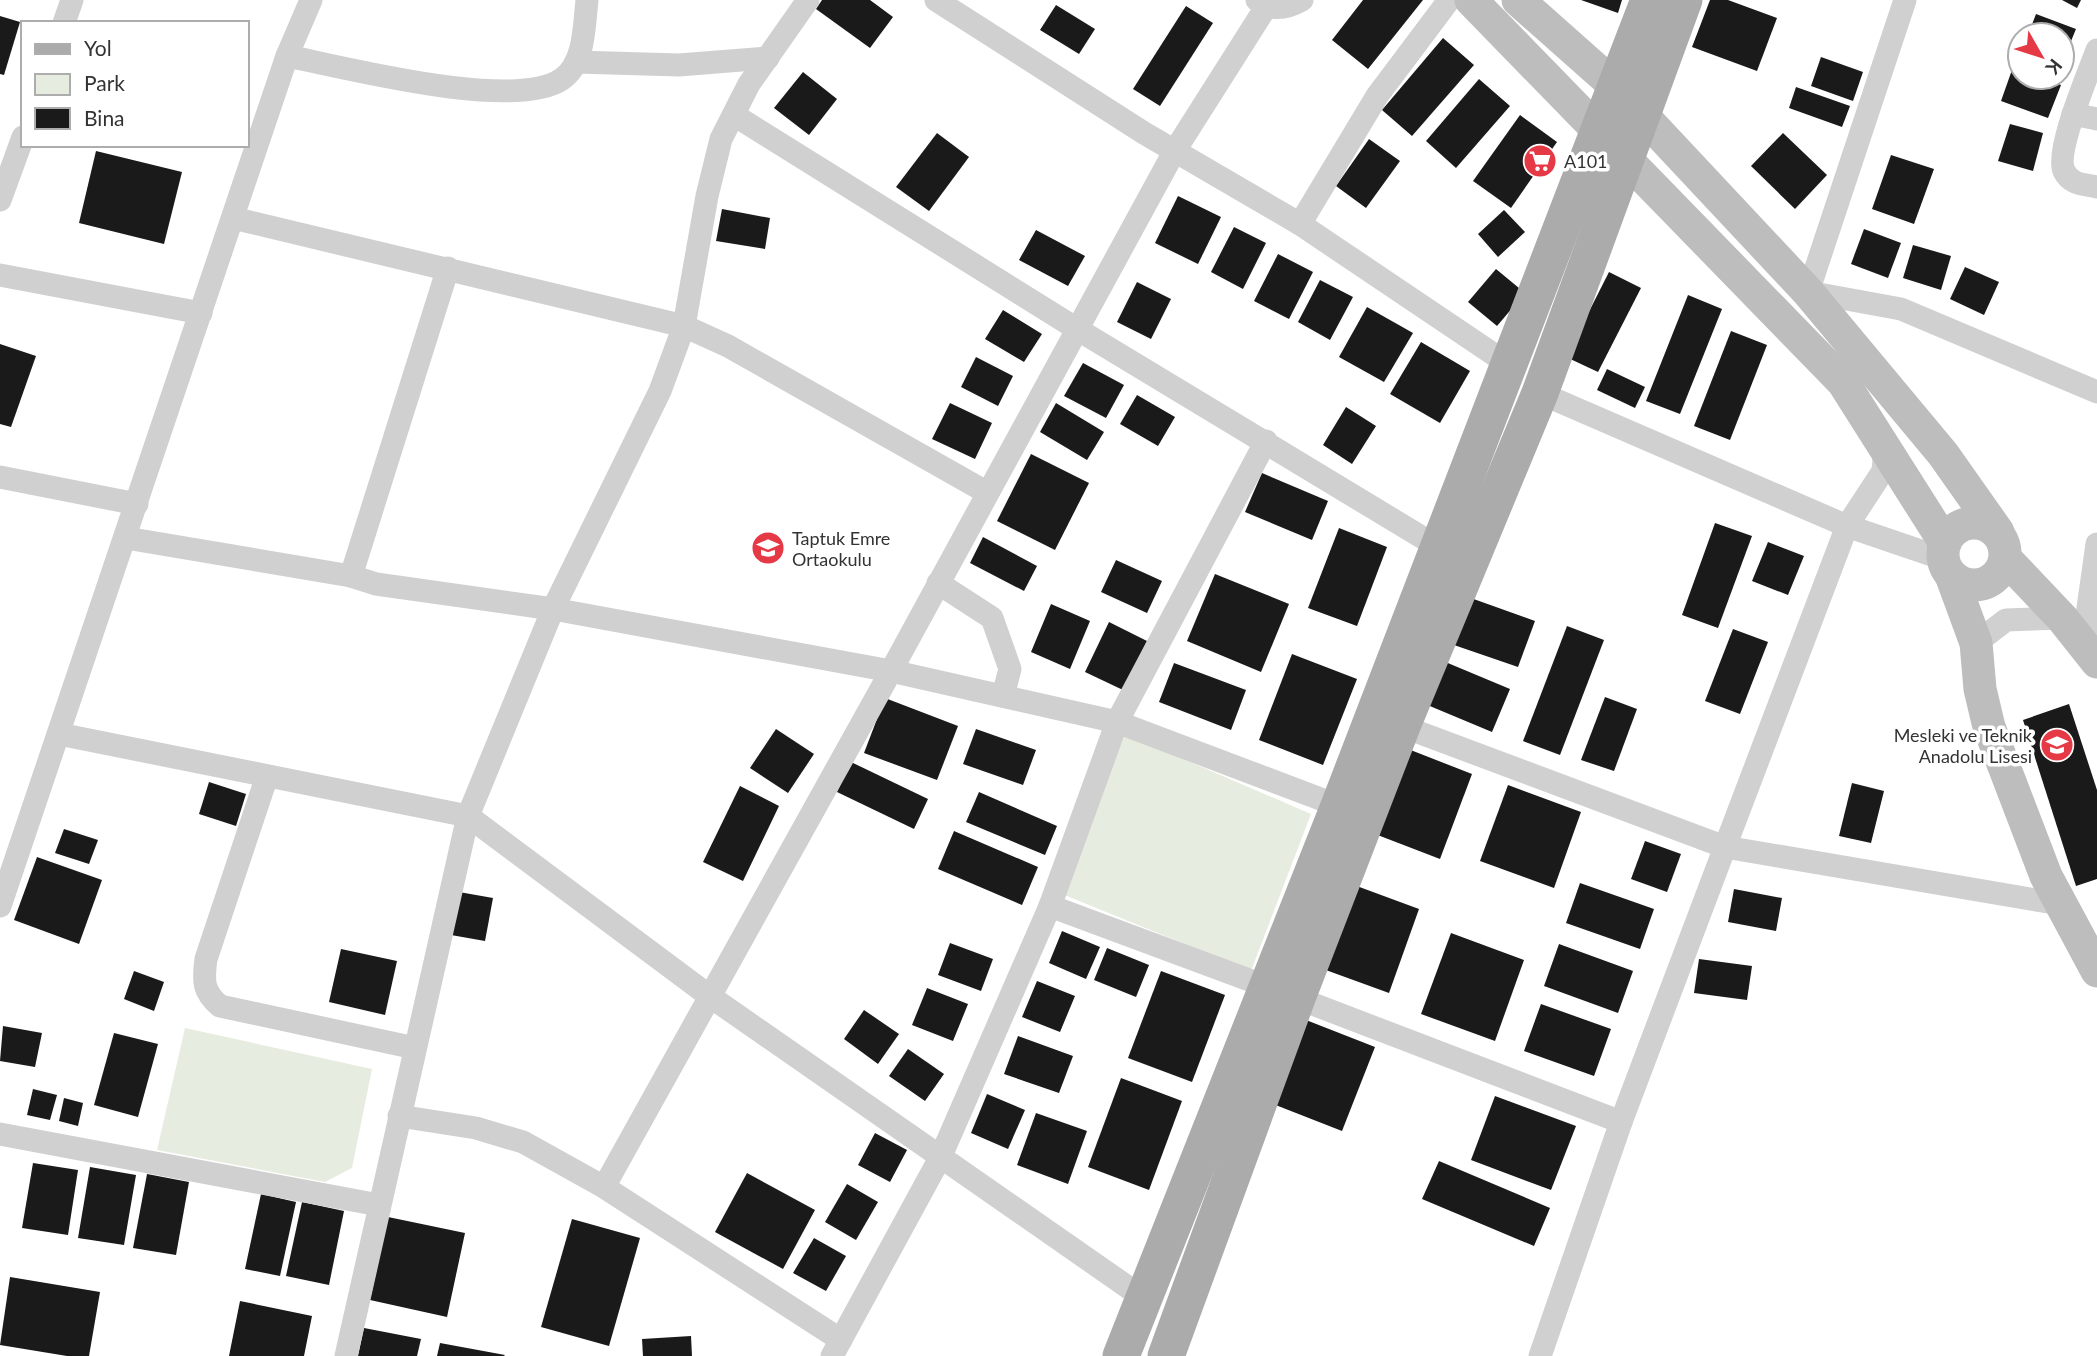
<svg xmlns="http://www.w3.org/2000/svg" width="2097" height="1356" font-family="Lato,sans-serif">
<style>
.green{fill:#e6ecdf}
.building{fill:#1a1a1a}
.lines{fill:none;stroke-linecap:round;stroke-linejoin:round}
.street{stroke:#d0d0d0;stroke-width:23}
.secondary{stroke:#bdbdbd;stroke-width:33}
.primary{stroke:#ababab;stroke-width:37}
.labels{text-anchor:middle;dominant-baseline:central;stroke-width:7;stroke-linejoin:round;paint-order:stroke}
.poi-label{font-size:18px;fill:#333;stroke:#fff;text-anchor:start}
</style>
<rect width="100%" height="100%" fill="#fff"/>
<!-- green -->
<g class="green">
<path d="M1125,734L1311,814L1251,971L1062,894Z"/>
<path d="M185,1028L372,1069L352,1168L325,1182L157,1150Z"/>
</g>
<!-- building -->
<g class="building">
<path d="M822,0H870L893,17L870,48L816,9Z"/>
<path d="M1363,0H1423L1368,69L1332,40Z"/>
<path d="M1581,0H1622L1618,13Z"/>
<path d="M1710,0H1728L1777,18L1757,71L1692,47Z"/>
<path d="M2062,0H2081L2077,8Z"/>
<path d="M1056,5L1095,29L1079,54L1040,30Z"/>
<path d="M1186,6L1213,23L1160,106L1133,89Z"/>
<path d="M2036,14L2076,29L2062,63V35H2028Z"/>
<path d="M0,16L20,22L4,75L0,74Z"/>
<path d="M1443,38L1474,65L1412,136L1382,110Z"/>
<path d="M1821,57L1863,72L1853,101L1811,86Z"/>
<path d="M2013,67L2020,69V77H2041L2061,85L2048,118L2001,101Z"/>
<path d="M803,72L837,99L809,135L774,108Z"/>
<path d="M1479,79L1510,106L1456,168L1426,141Z"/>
<path d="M1796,87L1850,106L1842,127L1789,108Z"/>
<path d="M1520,115L1557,142L1511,208L1473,181Z"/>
<path d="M2010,124L2043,133L2033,171L1998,161Z"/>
<path d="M937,133L969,157L929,211L896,187Z"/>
<path d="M1783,133L1827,175L1795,209L1751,166Z"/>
<path d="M1369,139L1400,161L1366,208L1336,186Z"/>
<path d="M96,151L182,172L164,244L79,223Z"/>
<path d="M1891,155L1934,169L1914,224L1872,209Z"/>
<path d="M1178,196L1221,217L1198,264L1155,243Z"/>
<path d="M722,209L770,218L765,249L716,241Z"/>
<path d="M1504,210L1525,232L1498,257L1478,234Z"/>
<path d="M1234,227L1266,243L1243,289L1211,272Z"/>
<path d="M1864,229L1901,243L1888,278L1851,264Z"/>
<path d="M1036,230L1085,256L1068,286L1019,260Z"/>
<path d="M1913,245L1951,256L1941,290L1903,278Z"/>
<path d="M1278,254L1313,272L1289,319L1254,301Z"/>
<path d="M1965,267L1999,282L1984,315L1950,299Z"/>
<path d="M1496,269L1525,293L1497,326L1468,302Z"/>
<path d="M1609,272L1641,288L1598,372L1566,357Z"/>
<path d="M1320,280L1353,297L1330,340L1298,322Z"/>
<path d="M1137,282L1171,299L1151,339L1117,322Z"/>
<path d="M1688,295L1722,309L1680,414L1646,401Z"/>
<path d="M1367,307L1413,333L1384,382L1339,357Z"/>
<path d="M1003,310L1042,334L1024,362L985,339Z"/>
<path d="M1731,331L1767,345L1730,440L1694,426Z"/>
<path d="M1421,342L1470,371L1440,423L1390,394Z"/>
<path d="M0,344L36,356L11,427L0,424Z"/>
<path d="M976,357L1013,376L998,406L961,387Z"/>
<path d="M1083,363L1124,385L1106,418L1064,396Z"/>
<path d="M1607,369L1645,387L1635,408L1597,390Z"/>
<path d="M1137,395L1175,417L1158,446L1120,424Z"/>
<path d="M950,403L992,423L975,459L932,439Z"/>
<path d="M1056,403L1104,432L1087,460L1040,432Z"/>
<path d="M1346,407L1376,426L1352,464L1323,445Z"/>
<path d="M1031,454L1089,483L1055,550L997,521Z"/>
<path d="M1262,473L1328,501L1312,540L1245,512Z"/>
<path d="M1715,523L1752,536L1718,628L1682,615Z"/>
<path d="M1339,528L1387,547L1357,626L1308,608Z"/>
<path d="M983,537L1037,566L1024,591L970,563Z"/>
<path d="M1768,542L1804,556L1788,595L1752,581Z"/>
<path d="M1116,560L1162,581L1147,613L1101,592Z"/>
<path d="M1215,574L1289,604L1261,672L1187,641Z"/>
<path d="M1468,597L1535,621L1518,667L1451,644Z"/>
<path d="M1051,604L1090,621L1070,669L1031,652Z"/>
<path d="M1109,622L1147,641L1123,690L1085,672Z"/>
<path d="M1567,626L1604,640L1560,755L1523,741Z"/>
<path d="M1733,629L1768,642L1740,714L1705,701Z"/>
<path d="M1292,654L1357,679L1323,765L1259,740Z"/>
<path d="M1443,661L1510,689L1492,732L1425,704Z"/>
<path d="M1174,663L1246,690L1231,730L1159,702Z"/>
<path d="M1605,697L1637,709L1614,771L1581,760Z"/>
<path d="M885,698L958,726L937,780L864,753Z"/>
<path d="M2069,704L2097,790V879L2076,886L2023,720Z"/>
<path d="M776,729L814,754L788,793L750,768Z"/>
<path d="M976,729L1036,750L1023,785L963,764Z"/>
<path d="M1408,749L1472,774L1440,859L1375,834Z"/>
<path d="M851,762L928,799L914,829L837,792Z"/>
<path d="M209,782L246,794L236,826L199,814Z"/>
<path d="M1852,783L1884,791L1871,843L1839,836Z"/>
<path d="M1508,785L1581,812L1554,888L1480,861Z"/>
<path d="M740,786L779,806L743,881L703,862Z"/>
<path d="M979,792L1057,826L1045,855L966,822Z"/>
<path d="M64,829L98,840L89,864L55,853Z"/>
<path d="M954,831L1038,867L1022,905L938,869Z"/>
<path d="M1645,841L1681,854L1667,892L1631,879Z"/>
<path d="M37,857L102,880L79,944L14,920Z"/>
<path d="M1580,883L1654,909L1640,949L1566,923Z"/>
<path d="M1354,885L1419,909L1389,993L1323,969Z"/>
<path d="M1734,889L1782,898L1776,931L1728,922Z"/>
<path d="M459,892L493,898L485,941L451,935Z"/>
<path d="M1062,931L1100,947L1086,979L1049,963Z"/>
<path d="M1451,933L1524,960L1495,1041L1421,1014Z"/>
<path d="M950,943L993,959L981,991L938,975Z"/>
<path d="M1559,944L1633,971L1618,1013L1544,986Z"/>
<path d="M1107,948L1149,965L1136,997L1094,980Z"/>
<path d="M341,949L397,961L385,1015L329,1002Z"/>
<path d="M1699,959L1752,966L1747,1000L1694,993Z"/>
<path d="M134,971L164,982L154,1011L124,999Z"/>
<path d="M1161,971L1225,995L1192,1082L1128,1058Z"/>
<path d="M1037,981L1075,996L1060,1032L1022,1017Z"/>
<path d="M927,988L968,1004L953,1041L912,1025Z"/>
<path d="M1541,1004L1611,1029L1594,1076L1524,1051Z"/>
<path d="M864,1010L899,1034L878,1064L844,1039Z"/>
<path d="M1306,1020L1375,1047L1342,1131L1273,1104Z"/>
<path d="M3,1026L42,1033L35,1067L0,1061Z"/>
<path d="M114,1033L158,1044L138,1117L94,1105Z"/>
<path d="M1018,1036L1073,1056L1059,1093L1004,1074Z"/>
<path d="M908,1049L944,1074L925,1101L889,1076Z"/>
<path d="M1121,1078L1182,1101L1149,1190L1088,1167Z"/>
<path d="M33,1089L57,1095L50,1120L27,1115Z"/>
<path d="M987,1094L1025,1110L1008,1149L971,1133Z"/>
<path d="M1495,1096L1576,1126L1551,1190L1471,1160Z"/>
<path d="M64,1098L83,1103L78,1126L59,1121Z"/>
<path d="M1036,1113L1087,1131L1068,1184L1017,1165Z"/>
<path d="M875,1133L907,1150L890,1182L858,1165Z"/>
<path d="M1439,1161L1550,1208L1534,1246L1422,1199Z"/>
<path d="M33,1163L78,1170L68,1235L22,1228Z"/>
<path d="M90,1167L136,1175L124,1245L78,1238Z"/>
<path d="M747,1173L815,1210L783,1269L715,1232Z"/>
<path d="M147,1174L189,1182L176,1255L133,1248Z"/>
<path d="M847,1184L878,1202L856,1240L825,1222Z"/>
<path d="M261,1194L296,1202L280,1276L245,1269Z"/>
<path d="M302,1202L344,1211L329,1285L286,1276Z"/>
<path d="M388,1217L465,1233L447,1317L370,1300Z"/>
<path d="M572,1219L640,1238L609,1346L541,1327Z"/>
<path d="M814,1238L846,1256L826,1291L793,1273Z"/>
<path d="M10,1277L100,1292L89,1356H67L0,1345Z"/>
<path d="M240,1301L312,1316L304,1356H229Z"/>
<path d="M364,1328L421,1339L417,1356H358Z"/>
<path d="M691,1336L692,1356H643L642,1339Z"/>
<path d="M440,1343L505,1355L504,1356H437Z"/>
</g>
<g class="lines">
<!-- street -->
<g class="street">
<path d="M936,0L1144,133L1300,224L1508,364"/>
<path d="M1257,0C1271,11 1286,9 1302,0"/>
<path d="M1905,0L1808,292L1901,309L2097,392"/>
<path d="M64,23L72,0"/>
<path d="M2097,50C2089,72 2055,151 2064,171C2071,185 2084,184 2097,187"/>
<path d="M287,56C343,67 515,112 562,79C585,63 584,26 587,0"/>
<path d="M576,62L679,65L768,58"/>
<path d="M2073,114L2097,119"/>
<path d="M734,115L1077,329L1438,547"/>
<path d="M0,200L23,137"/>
<path d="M233,218L684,326L728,346L986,492"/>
<path d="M1300,224L1377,96L1449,0"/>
<path d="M0,275L201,313"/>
<path d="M1540,393L1847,526L1944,559"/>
<path d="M0,477L137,504"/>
<path d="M126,538L351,576L376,584L553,609L891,671L1117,722L1339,806"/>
<path d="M351,576L448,268"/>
<path d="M938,583L992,618L1010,669L1003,696"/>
<path d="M2086,622L2097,544"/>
<path d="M1976,643L2006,620L2062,618L2097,625"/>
<path d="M1391,722L1725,847L2060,904"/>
<path d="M59,734L468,816L708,995L1142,1297"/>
<path d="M267,776L206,959C203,981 203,992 220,1006L415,1048"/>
<path d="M0,906L287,56L311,0"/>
<path d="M1050,906L1268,987"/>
<path d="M1297,998L1621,1122"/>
<path d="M399,1116L476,1128L523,1142L604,1187L841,1340"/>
<path d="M0,1134L379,1205"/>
<path d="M604,1187L891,671L1174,152L1266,7"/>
<path d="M346,1356L468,816L553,609L660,391L684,326L707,196L721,139L749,84L808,0"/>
<path d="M832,1356L941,1156L1050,906L1117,722L1266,441"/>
<path d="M1540,1356L1621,1122L1725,847L1847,526L1883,471L1885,447"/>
</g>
<!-- secondary -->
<g class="secondary">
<path d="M1471,0L1843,382L1945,543"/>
<path d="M1518,0L1615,86L1808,292L1943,454L1998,532"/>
<circle cx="1974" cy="554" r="31"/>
<path d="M2005,558L2062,618L2097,662"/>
<path d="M1951,575L1976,643L1980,689L1989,727L2046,876L2097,971"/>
</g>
<!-- primary -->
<g class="primary">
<path d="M1121,1356L1339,806L1649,0"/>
<path d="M1166,1356L1297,998L1402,726L1540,393L1684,0"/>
</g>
</g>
<!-- icons -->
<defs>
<symbol id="supermarket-disc" viewBox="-11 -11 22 22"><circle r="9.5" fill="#e63946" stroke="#fff"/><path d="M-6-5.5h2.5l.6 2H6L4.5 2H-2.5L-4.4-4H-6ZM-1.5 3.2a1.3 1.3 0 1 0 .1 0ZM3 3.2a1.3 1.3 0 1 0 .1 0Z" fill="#fff"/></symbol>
<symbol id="school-disc" viewBox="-11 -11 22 22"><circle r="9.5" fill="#e63946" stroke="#fff"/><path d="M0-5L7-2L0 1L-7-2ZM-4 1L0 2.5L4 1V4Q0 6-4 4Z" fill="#fff"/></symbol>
<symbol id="university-disc" viewBox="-11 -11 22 22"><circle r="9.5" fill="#e63946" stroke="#fff"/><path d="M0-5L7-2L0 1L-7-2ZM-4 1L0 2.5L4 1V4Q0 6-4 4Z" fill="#fff"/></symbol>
</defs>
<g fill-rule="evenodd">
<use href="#supermarket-disc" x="1521" y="142" width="38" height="38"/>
<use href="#school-disc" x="749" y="529" width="38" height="38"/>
<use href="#university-disc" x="2038" y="726" width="38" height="38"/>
</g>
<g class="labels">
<!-- poi labels -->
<g class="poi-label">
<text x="1564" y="161">A101</text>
<text x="792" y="538">Taptuk Emre<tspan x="792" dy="21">Ortaokulu</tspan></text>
<text x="2032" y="735" text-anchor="end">Mesleki ve Teknik<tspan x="2032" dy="21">Anadolu Lisesi</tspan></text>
</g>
</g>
<!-- legend -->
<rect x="21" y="21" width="228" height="126" fill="#ffffff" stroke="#adadad" stroke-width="2"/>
<rect x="35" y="44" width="35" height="10" fill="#ababab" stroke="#adadad" stroke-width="2"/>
<text x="84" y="56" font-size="21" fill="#333333">Yol</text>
<rect x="35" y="74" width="35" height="21" fill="#e6ecdf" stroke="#adadad" stroke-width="2"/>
<text x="84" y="91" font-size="21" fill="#333333">Park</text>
<rect x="35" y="108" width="35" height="21" fill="#1a1a1a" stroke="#adadad" stroke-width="2"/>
<text x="84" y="126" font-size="21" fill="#333333">Bina</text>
<!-- north arrow -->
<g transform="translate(2041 56) rotate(129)"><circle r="33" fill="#ffffff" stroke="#adadad" stroke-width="2"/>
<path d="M0-5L12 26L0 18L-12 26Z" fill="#e63946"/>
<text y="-10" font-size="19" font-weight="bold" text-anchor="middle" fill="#333333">K</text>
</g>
</svg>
